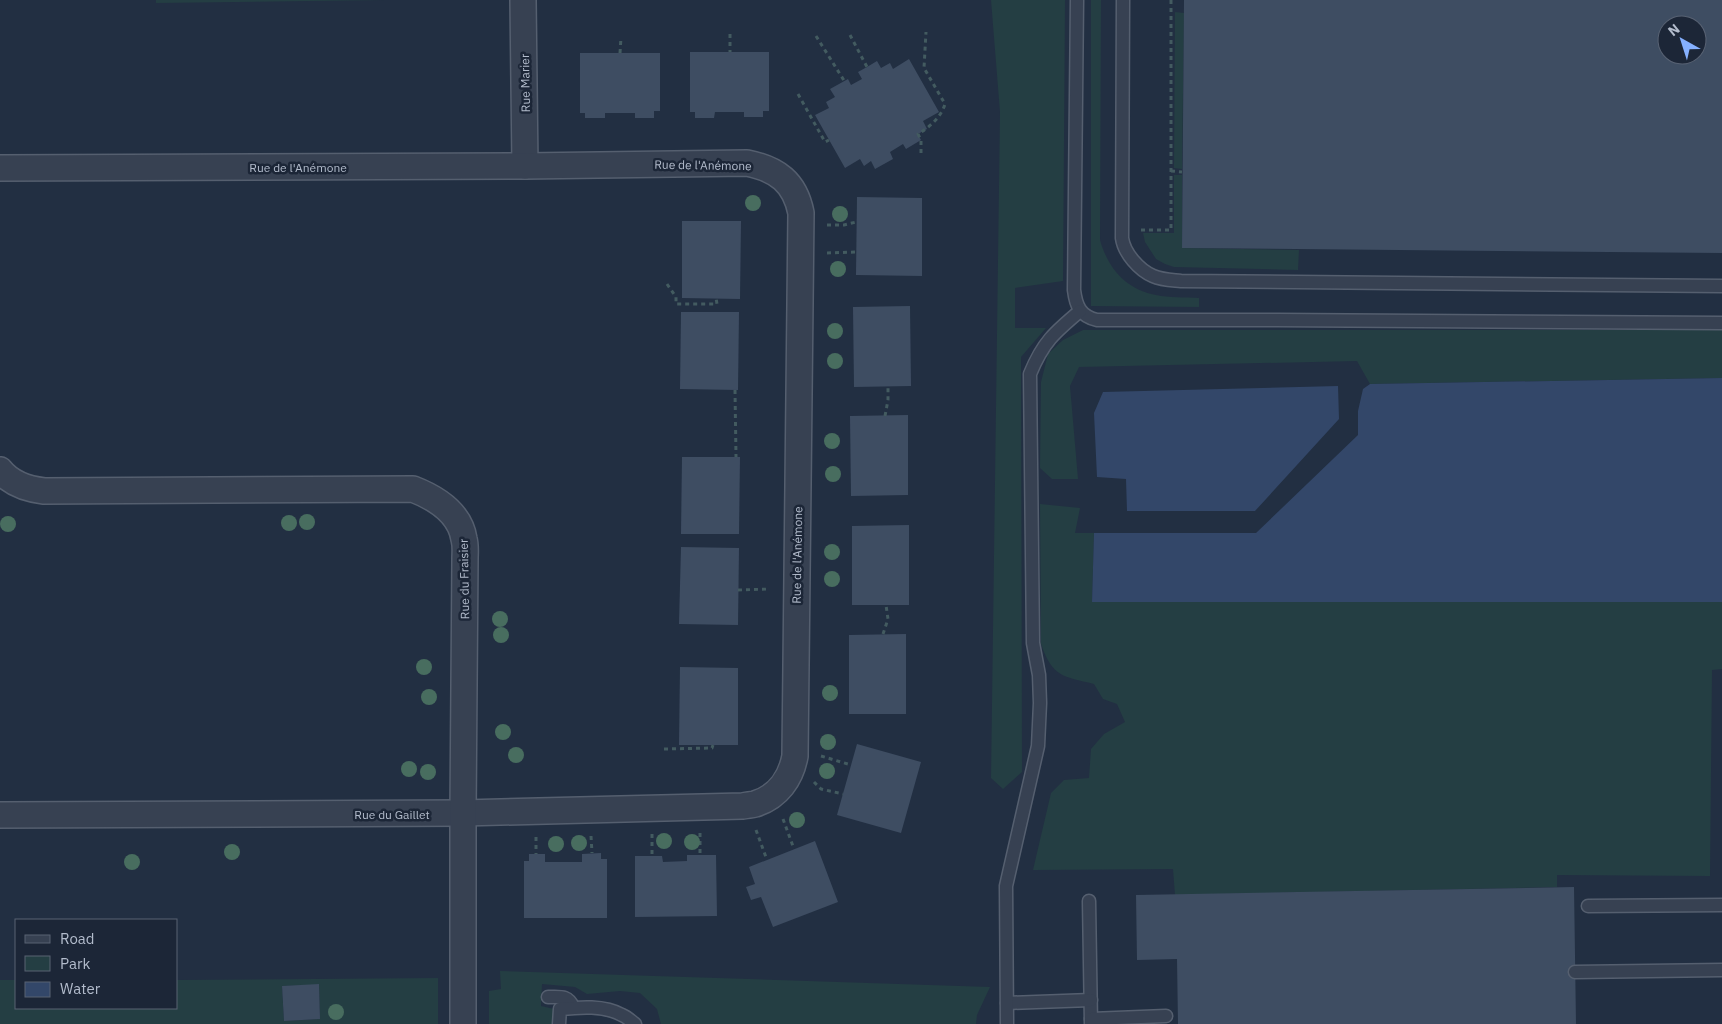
<svg xmlns="http://www.w3.org/2000/svg" width="1722" height="1024" font-family="'IBM Plex Sans',sans-serif">
<style>
.green{fill:#243e43;fill-rule:evenodd}
.water{fill:#334769}
.building{fill:#3e4d62;fill-rule:evenodd}
.lines{fill:none;stroke-linecap:round;stroke-linejoin:round}
.service-casing{stroke:#555f6f;stroke-width:15}
.minor-casing{stroke:#555f6f;stroke-width:28}
.path{stroke:#435b60;stroke-width:3;stroke-dasharray:4 4;stroke-linecap:butt}
.service{stroke:#374152;stroke-width:12}
.minor{stroke:#374152;stroke-width:25}
.tree{fill:#486d5f}
.labels{text-anchor:middle;dominant-baseline:central;stroke-width:5;stroke-linejoin:round;paint-order:stroke}
.street-label{font-size:12px;fill:#b3bccc;stroke:#1c2637}
</style>
<rect width="100%" height="100%" fill="#222f42"/>
<!-- green -->
<g class="green">
<path d="M156,0H385L156,3Z"/>
<path d="M991,0H1065L1063,281L1015,288V328H1046L1021,357L1022,772L1003,789L991,778L1000,112Z"/>
<path d="M1091,0H1101L1100,240C1108,268 1125,289 1156,295C1169,298 1185,297 1199,298V307L1091,306Z"/>
<path d="M1175,12L1184,13L1182,169L1174,168Z"/>
<path d="M1174,175H1182V248L1299,250L1298,270L1174,267L1165,264L1156,259L1145,242L1143,233H1174Z"/>
<path d="M1083,330H1722V378L1370,384L1357,361L1079,367L1070,386L1078,479H1052L1040,468L1041,382L1048,354L1063,340Z"/>
<path d="M1040,504L1080,508L1075,533H1094L1092,602H1722V669L1712,670L1710,876L1557,875V887L1175,895L1173,869L1033,870L1051,793L1064,780L1089,778L1091,749L1104,734L1125,722L1117,704L1103,699L1094,684C1063,676 1053,678 1041,644Z"/>
<path d="M500,971L990,987L977,1015L976,1024H661L657,1009L640,993L620,991L587,994L575,987L542,984L541,1006L554,1009L553,1024H489V991L501,989Z"/>
<path d="M438,978V1024H0V980H16V1008H176V980ZM319,985L320,1019L284,1021L282,986Z"/>
</g>
<!-- water -->
<g class="water">
<path d="M1722,378V602H1092L1094,533H1256L1358,435V411L1363,389L1370,384Z"/>
<path d="M1338,386L1339,419L1255,511H1127L1126,479L1097,477L1094,413L1103,392Z"/>
</g>
<!-- building -->
<g class="building">
<path d="M1184,0H1722V253L1182,248ZM1667,25H1697V55H1667Z"/>
<path d="M690,52H769V111H763V117H744V112H715L714,118H695V112H690Z"/>
<path d="M580,53H660V111H654V118H635V113H605V118H585V113H580Z"/>
<path d="M909,59L939,112L923,121L927,129L918,134L921,140L906,149L903,144L890,152L893,159L875,169L871,161L864,166L860,159L845,168L815,115L829,108L826,102L835,97L830,89L848,79L851,85L862,79L858,72L867,67L877,61L881,68L890,63L893,69Z"/>
<path d="M857,197L922,198V276L856,275Z"/>
<path d="M682,221H741L740,299L682,298Z"/>
<path d="M910,306L911,386L854,387L853,307Z"/>
<path d="M681,312H739L738,390L680,389Z"/>
<path d="M908,415V495L851,496L850,416Z"/>
<path d="M682,457H740L739,534H681Z"/>
<path d="M909,525V605H852V526Z"/>
<path d="M681,547L739,548L738,625L679,624Z"/>
<path d="M906,634V714H849V635Z"/>
<path d="M680,667L738,668V745H679Z"/>
<path d="M857,744L921,762L901,833L837,815Z"/>
<path d="M815,841L838,902L773,927L761,897L751,900L746,887L755,884L749,867Z"/>
<path d="M601,853V859H607V918H524V861H529V854H545V862H582V854Z"/>
<path d="M687,855H716L717,916L635,917V856H662L663,862L687,861Z"/>
<path d="M1574,887L1576,1024H1178L1177,959L1137,960L1136,895Z"/>
<path d="M319,984L320,1019L284,1021L282,986Z"/>
</g>
<g class="lines">
<defs>
<g id="service">
<path d="M1077,0L1074,290C1076,306 1080,316 1097,320H1278L1722,323"/>
<path d="M1123,0L1122,238C1124,253 1139,270 1153,276C1162,280 1171,280 1181,281L1722,286"/>
<path d="M1089,901L1091,1024"/>
<path d="M1588,906L1722,905"/>
<path d="M1575,972L1722,970"/>
<path d="M548,997C560,997 568,995 573,1007"/>
<path d="M1007,1003L1091,1000"/>
<path d="M1091,1019L1166,1016"/>
<path d="M559,1024L560,1009C580,1007 604,1005 622,1015C627,1017 631,1021 635,1024"/>
<path d="M1007,1024L1006,886L1038,746L1040,703L1039,675L1033,643L1030,374C1043,342 1055,332 1080,311"/>
</g>
<g id="minor">
<path d="M523,0L525,166"/>
<path d="M0,168L525,166L747,163C777,169 795,182 801,213L795,756C791,778 778,797 755,804C751,805 747,805 743,806L463,813L0,815"/>
<path d="M0,470C11,484 27,489 44,491L413,489C436,498 460,513 464,539C466,546 465,553 465,559L463,813V1024"/>
</g>
</defs>
<!-- service casing -->
<use href="#service" class="service-casing"/>
<!-- minor casing -->
<use href="#minor" class="minor-casing"/>
<!-- path -->
<g class="path">
<path d="M730,34V52"/>
<path d="M850,35L867,67"/>
<path d="M816,36L845,82"/>
<path d="M620,53L621,37"/>
<path d="M798,94L825,142L829,140"/>
<path d="M921,153V140L918,134C930,127 941,117 945,104L924,68L926,32"/>
<path d="M1171,171L1182,172"/>
<path d="M827,225H844L856,222"/>
<path d="M1141,230H1171V0"/>
<path d="M827,253L856,252"/>
<path d="M667,284L676,297V304H717L716,298"/>
<path d="M735,390L736,457"/>
<path d="M885,416L888,400V387"/>
<path d="M738,590L770,589"/>
<path d="M883,634L888,619L886,605"/>
<path d="M664,749L712,748L713,745"/>
<path d="M821,756L851,765"/>
<path d="M814,782L821,789L843,794"/>
<path d="M783,819L794,849"/>
<path d="M756,830L767,860"/>
<path d="M700,833V855"/>
<path d="M652,834V856"/>
<path d="M591,836L592,853"/>
<path d="M536,837V854"/>
</g>
<!-- service -->
<use href="#service" class="service"/>
<!-- minor -->
<use href="#minor" class="minor"/>
</g>
<!-- trees -->
<g class="tree">
<circle cx="753" cy="203" r="8"/>
<circle cx="840" cy="214" r="8"/>
<circle cx="838" cy="269" r="8"/>
<circle cx="835" cy="331" r="8"/>
<circle cx="835" cy="361" r="8"/>
<circle cx="832" cy="441" r="8"/>
<circle cx="833" cy="474" r="8"/>
<circle cx="307" cy="522" r="8"/>
<circle cx="289" cy="523" r="8"/>
<circle cx="8" cy="524" r="8"/>
<circle cx="832" cy="552" r="8"/>
<circle cx="832" cy="579" r="8"/>
<circle cx="500" cy="619" r="8"/>
<circle cx="501" cy="635" r="8"/>
<circle cx="424" cy="667" r="8"/>
<circle cx="830" cy="693" r="8"/>
<circle cx="429" cy="697" r="8"/>
<circle cx="503" cy="732" r="8"/>
<circle cx="828" cy="742" r="8"/>
<circle cx="516" cy="755" r="8"/>
<circle cx="409" cy="769" r="8"/>
<circle cx="827" cy="771" r="8"/>
<circle cx="428" cy="772" r="8"/>
<circle cx="797" cy="820" r="8"/>
<circle cx="664" cy="841" r="8"/>
<circle cx="692" cy="842" r="8"/>
<circle cx="579" cy="843" r="8"/>
<circle cx="556" cy="844" r="8"/>
<circle cx="232" cy="852" r="8"/>
<circle cx="132" cy="862" r="8"/>
<circle cx="336" cy="1012" r="8"/>
</g>
<g class="labels">
<!-- street labels -->
<g class="street-label">
<text transform="translate(525 83) rotate(-91)">Rue Marier</text>
<text transform="translate(703 165) rotate(1)">Rue de l'Anémone</text>
<text x="298" y="167">Rue de l'Anémone</text>
<text transform="translate(797 555) rotate(-89)">Rue de l'Anémone</text>
<text transform="translate(464 579) rotate(-91)">Rue du Fraisier</text>
<text x="392" y="814">Rue du Gaillet</text>
</g>
</g>
<!-- legend -->
<rect x="15" y="919" width="162" height="90" fill="#1c2637" stroke="#586273"/>
<rect x="25" y="935" width="25" height="8" fill="#374152" stroke="#586273"/>
<text x="60" y="944" font-size="15" fill="#b3bccc">Road</text>
<rect x="25" y="956" width="25" height="15" fill="#243e43" stroke="#586273"/>
<text x="60" y="969" font-size="15" fill="#b3bccc">Park</text>
<rect x="25" y="982" width="25" height="15" fill="#334769" stroke="#586273"/>
<text x="60" y="994" font-size="15" fill="#b3bccc">Water</text>
<!-- north arrow -->
<g transform="translate(1682 40) rotate(321)"><circle r="24" fill="#1c2637" stroke="#586273"/>
<path d="M0-4L9 19L0 12L-9 19Z" fill="#85b0ff"/>
<text y="-8" font-size="14" font-weight="bold" text-anchor="middle" fill="#b3bccc">N</text>
</g>
</svg>
